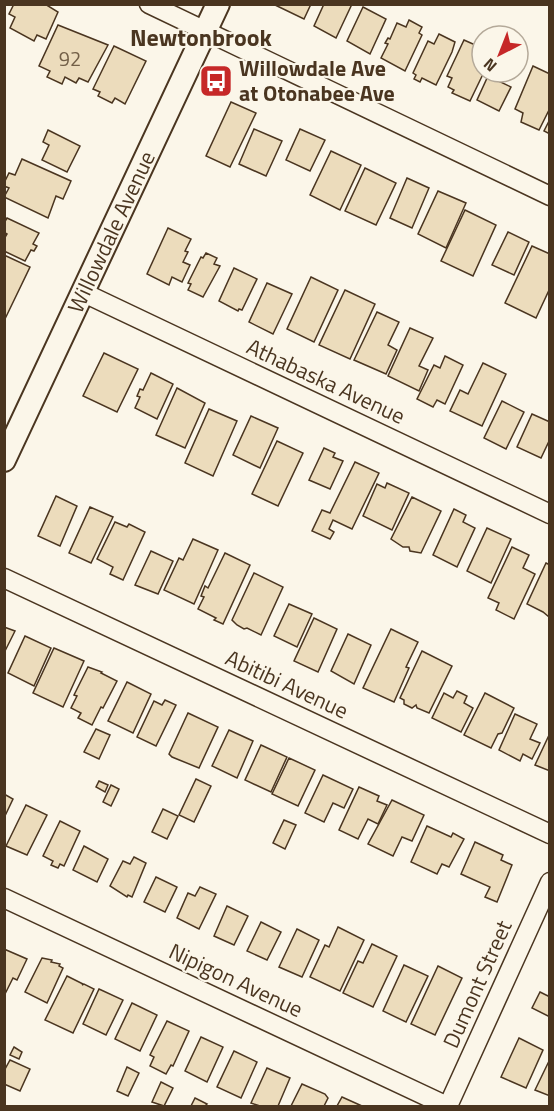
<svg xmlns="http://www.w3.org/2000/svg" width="554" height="1111" font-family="'Titillium Web',sans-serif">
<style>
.building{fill:#ecdcbc;stroke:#4a3520;stroke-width:1.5}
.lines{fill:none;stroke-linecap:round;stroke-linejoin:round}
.minor-casing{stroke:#4a3520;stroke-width:21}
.tertiary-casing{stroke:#4a3520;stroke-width:26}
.minor{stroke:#fbf6e9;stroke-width:18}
.tertiary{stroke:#fbf6e9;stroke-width:22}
.labels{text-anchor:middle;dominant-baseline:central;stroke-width:4.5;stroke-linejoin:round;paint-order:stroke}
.number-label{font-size:20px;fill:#725f47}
.poi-label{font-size:22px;font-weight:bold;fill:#4a3520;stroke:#fbf6e9;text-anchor:start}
.street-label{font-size:22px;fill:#4a3520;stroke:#fbf6e9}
.neighbourhood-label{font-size:24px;font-weight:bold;fill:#4a3520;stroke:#fbf6e9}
</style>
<rect width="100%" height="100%" fill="#fbf6e9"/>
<!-- building -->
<g class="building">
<path d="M14,4H45L58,12L46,39L37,35L34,41L10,28L15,17L9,14Z"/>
<path d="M273,4H311L304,19Z"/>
<path d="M324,4H352L336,38L314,26Z"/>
<path d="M363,7L386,19L370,54L347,41Z"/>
<path d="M409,20L422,27L419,33L422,35L405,71L381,58L388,44L385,43L388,38L390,39L397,23L406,27Z"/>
<path d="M58,25L108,45L88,82L79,78L76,83L65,77L62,84L47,77L50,71L39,66Z"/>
<path d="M439,34L455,42L452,52L436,85L422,78L420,82L414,79L416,75L413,73L428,41L434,44Z"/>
<path d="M464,40L482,48V72H484L470,101L452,93L454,90L448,87L452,78L447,76Z"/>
<path d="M114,46L146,61L125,104L115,98L112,103L98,96L100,92L93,89Z"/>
<path d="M533,66L550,74V108L539,130L521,122L523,113L515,109Z"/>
<path d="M488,76L511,87L499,111L477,100Z"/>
<path d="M231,102L256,113L230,167L206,156Z"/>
<path d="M550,119V134L544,131Z"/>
<path d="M254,129L282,141L266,176L239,164Z"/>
<path d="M300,129L325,140L310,171L286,160Z"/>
<path d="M48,130L80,146L67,172L42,160L49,145L43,142Z"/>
<path d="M331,151L361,165L340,210L310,195Z"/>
<path d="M22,159L71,181L63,199L56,196L48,218L4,197L9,188L4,186V183L9,173L15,175Z"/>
<path d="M365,168L396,183L376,225L345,211Z"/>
<path d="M407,178L429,188L412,228L390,218Z"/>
<path d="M438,191L466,203L446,248L418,234Z"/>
<path d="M465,210L496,225L473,276L441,261Z"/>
<path d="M7,218L39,233L33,244L37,246L34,251L31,250L25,261L4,251V239L7,234L4,232V223Z"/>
<path d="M168,228L191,239L185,251L188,252L183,262L190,265L182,282L172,277L169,285L147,274Z"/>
<path d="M508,232L529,242L514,275L492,265Z"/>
<path d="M532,246L550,254V288L536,318L505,303Z"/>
<path d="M206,253L217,258L214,264L220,266L203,297L188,290L191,284L188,283L201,257L203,258Z"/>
<path d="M4,255L30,267L4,321Z"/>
<path d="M234,268L257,279L242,310L239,309L238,311L219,301Z"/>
<path d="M311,277L338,290L314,342L287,329Z"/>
<path d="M267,283L292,294L273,334L249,322Z"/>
<path d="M345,290L375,304L350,359L319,345Z"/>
<path d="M377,312L399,322L388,345L397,350L386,374L354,360Z"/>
<path d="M410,328L433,338L419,366L428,370L419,391L388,376Z"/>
<path d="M104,353L138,369L117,412L83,396Z"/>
<path d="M445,356L463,365L445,404L437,400L433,407L417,399L434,365L440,368Z"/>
<path d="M483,363L506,374L482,426L450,411L460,390L468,394Z"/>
<path d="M151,373L173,384L157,419L135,408L140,397L137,396L140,389L143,390Z"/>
<path d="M177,388L205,403L185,448L156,435Z"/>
<path d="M502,401L524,412L506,449L484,438Z"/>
<path d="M209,409L237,421L213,476L185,463Z"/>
<path d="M532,414L550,422V439L541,458L517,447Z"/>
<path d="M251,416L278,428L260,468L233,455Z"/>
<path d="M277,441L303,453L278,506L252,494Z"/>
<path d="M324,448L335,453L333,457L343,461L330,489L309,480Z"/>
<path d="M355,462L379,473L352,529L333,520L329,529L334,532L330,539L312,531L322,510L330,513Z"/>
<path d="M387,483L409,493L392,530L363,516L377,484L385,488Z"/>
<path d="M56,496L77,506L60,546L38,536Z"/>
<path d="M412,497L441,511L421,553L410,551L409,547H403L391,539Z"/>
<path d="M90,507L113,517L91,563L69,553Z"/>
<path d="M454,509L466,515L463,522L475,528L457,567L433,555Z"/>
<path d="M115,522L127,527L129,524L145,532L123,580L110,574L113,567L97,559Z"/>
<path d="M487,528L511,539L491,583L467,571Z"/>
<path d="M193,539L218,550L194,604L164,590L179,558L183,560Z"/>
<path d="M512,547L529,555L523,568L535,574L514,619L496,610L499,603L488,598Z"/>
<path d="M151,551L173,561L158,594L135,585Z"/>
<path d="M225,553L250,565L223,624L214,620L216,618L198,609L204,597L201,596L205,586L208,588Z"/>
<path d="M546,563L550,565L549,617L543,612L527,604Z"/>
<path d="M254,573L283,587L261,635L247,628L244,629L237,625L232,620Z"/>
<path d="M289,604L312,614L297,647L274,636Z"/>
<path d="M314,618L337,629L318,672L294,661Z"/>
<path d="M4,627L15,631L4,653Z"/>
<path d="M391,629L418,642L406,667L409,668L394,702L363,688Z"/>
<path d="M348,634L371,645L354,684L331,671Z"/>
<path d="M25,636L51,648L34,686L8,673Z"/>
<path d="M54,648L84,661L63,707L33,693Z"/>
<path d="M422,651L452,666L429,713L417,708L416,705L412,708L404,704V700L400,698Z"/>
<path d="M88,667L102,672L101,673L117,681L103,708L101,707L92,725L78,718L81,713L71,708L77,696L74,695Z"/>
<path d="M127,682L151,694L133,733L108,721Z"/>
<path d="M457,691L467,696L464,703L473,708L461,732L432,718L444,693L453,698Z"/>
<path d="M485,693L514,708L502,733L498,734L491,748L464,735Z"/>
<path d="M165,700L176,705L156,746L137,737L154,701L162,705Z"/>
<path d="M188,713L218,727L199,768L172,757L169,754Z"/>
<path d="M515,714L537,724L530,739L540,743L532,759L523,754L520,761L499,750Z"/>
<path d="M96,729L110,735L99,759L84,752Z"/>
<path d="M229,730L253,741L237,778L212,766Z"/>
<path d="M550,733V771L535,765Z"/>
<path d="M261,745L287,757L271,792L245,780Z"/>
<path d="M289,758L315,770L298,806L272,794Z"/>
<path d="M323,775L353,789L344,808L333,803L324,822L305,813Z"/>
<path d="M196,779L211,786L194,822L179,815Z"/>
<path d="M99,781L108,785L105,792L96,787Z"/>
<path d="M111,785L119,789L111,806L103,802Z"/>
<path d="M359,787L379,796L377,801L387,805L378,824L368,819L358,839L339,830Z"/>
<path d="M4,794L13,799L4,818Z"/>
<path d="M392,800L424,815L412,841L402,837L393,856L368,844Z"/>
<path d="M26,805L47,815L27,855L6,846Z"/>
<path d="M163,809L178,816L167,839L152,832Z"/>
<path d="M284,820L296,825L285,849L273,843Z"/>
<path d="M60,821L80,831L64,866L60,864L58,868L51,865L53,861L43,856Z"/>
<path d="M427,826L451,837L453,833L464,839L449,867L442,864L437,874L411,862Z"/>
<path d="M475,842L503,855L501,860L512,865L497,902L485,897L490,887L461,874Z"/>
<path d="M84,846L108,859L97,882L73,870Z"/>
<path d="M134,857L146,863L132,897L128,895L127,897L110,886L123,861L130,864Z"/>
<path d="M156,877L177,887L165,912L144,902Z"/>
<path d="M200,887L216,894L199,929L177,918L188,893L195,896Z"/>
<path d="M227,906L248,916L234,945L214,936Z"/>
<path d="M261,922L281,932L267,960L247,951Z"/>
<path d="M338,927L364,940L340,991L310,977L325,945L329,947Z"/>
<path d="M297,929L319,940L302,977L279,967Z"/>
<path d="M372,944L397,956L373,1007L343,993L358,961L363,963Z"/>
<path d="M4,949L27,959L17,980L13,978L4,996Z"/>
<path d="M42,958L52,960L51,962L60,964L59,966L63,968L47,1003L25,992Z"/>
<path d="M404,965L428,976L406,1022L383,1011Z"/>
<path d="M438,966L462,978L435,1035L411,1024Z"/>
<path d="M67,976L83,984L82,985L84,984L94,989L73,1033L45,1020Z"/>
<path d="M99,989L123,1000L106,1035L83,1024Z"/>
<path d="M540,992L548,996L550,993V1017L532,1008Z"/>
<path d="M132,1003L157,1015L140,1051L115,1039Z"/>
<path d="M167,1021L189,1031L173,1066L171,1065L166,1074L150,1066L154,1057L150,1055Z"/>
<path d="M201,1037L223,1047L207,1082L185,1071Z"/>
<path d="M519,1038L543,1050L526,1088L501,1077Z"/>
<path d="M14,1047L22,1052L19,1059L10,1055Z"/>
<path d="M234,1051L257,1062L241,1098L217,1087Z"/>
<path d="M550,1059V1096L535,1090Z"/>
<path d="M10,1060L30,1069L20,1091L4,1084V1071Z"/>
<path d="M127,1067L139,1073L128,1096L117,1091Z"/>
<path d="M267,1068L290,1078L278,1106H260L251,1103Z"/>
<path d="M161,1082L173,1088L164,1106L152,1102Z"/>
<path d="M302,1084L325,1094L328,1098L324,1106H291Z"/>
<path d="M342,1097L362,1106H337Z"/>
<path d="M195,1098L207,1104L205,1106H191Z"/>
</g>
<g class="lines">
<defs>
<g id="minor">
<path d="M149,4L550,196"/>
<path d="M82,292L550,514"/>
<path d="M4,578L550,834"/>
<path d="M4,898L447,1106"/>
<path d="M448,1106L550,882"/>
</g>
<g id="tertiary">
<path id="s1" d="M4,460L218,4"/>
</g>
</defs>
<!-- minor casing -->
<use href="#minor" class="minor-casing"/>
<!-- tertiary casing -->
<use href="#tertiary" class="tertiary-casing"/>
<!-- minor -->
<use href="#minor" class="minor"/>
<!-- tertiary -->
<use href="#tertiary" class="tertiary"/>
</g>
<!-- icons -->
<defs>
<symbol id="bus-square" viewBox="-11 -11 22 22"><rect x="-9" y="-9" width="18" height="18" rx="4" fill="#c62828" stroke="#fbf6e9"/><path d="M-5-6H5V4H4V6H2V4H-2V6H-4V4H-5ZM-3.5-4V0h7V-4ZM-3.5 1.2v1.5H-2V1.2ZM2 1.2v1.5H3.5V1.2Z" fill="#fff"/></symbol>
</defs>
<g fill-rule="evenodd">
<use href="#bus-square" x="197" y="62" width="38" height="38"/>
</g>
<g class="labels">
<!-- number labels -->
<g class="number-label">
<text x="70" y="58">92</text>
</g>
<!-- poi labels -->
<g class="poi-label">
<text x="239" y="68">Willowdale Ave<tspan x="239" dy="25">at Otonabee Ave</tspan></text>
</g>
<!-- street labels -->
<g class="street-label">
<text stroke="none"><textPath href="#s1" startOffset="252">Willowdale Avenue</textPath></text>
<text transform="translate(326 381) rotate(25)">Athabaska Avenue</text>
<text transform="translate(287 684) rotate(25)">Abitibi Avenue</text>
<text transform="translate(236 980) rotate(25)">Nipigon Avenue</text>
<text transform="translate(477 984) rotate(-66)">Dumont Street</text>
</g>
<!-- neighbourhood labels -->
<g class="neighbourhood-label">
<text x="201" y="37">Newtonbrook</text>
</g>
</g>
<!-- border -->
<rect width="554" height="1111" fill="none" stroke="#4a3520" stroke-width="12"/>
<!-- north arrow -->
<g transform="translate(500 54) rotate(222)"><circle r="28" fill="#fbf6e9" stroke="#b4a999" stroke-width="1.5"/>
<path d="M0-4.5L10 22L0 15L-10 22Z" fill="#c62828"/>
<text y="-9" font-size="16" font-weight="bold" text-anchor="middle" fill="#4a3520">N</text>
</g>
</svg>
